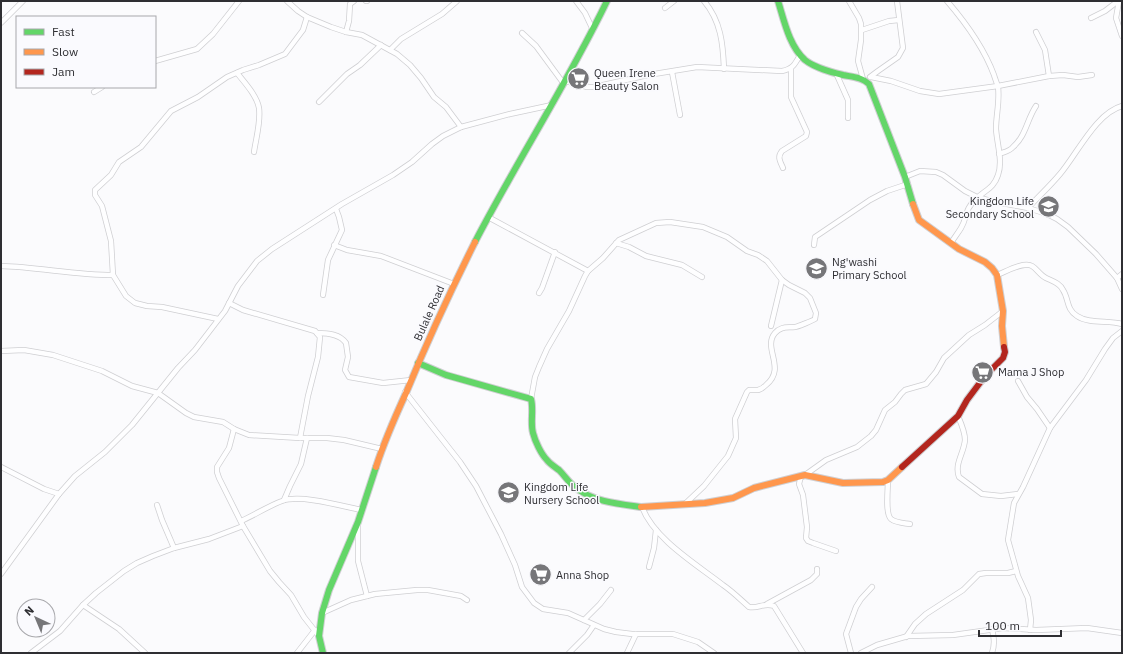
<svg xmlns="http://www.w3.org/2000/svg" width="1123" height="654" font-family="'IBM Plex Sans',sans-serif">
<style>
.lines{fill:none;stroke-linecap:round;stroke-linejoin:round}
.street-casing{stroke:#cfcfd2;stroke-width:6}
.fast-casing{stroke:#cfcfd2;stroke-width:8}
.slow-casing{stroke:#cfcfd2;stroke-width:8}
.jam-casing{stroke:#cfcfd2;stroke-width:8}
.street{stroke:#fefeff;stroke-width:4.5}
.fast{stroke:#63d668;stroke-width:6}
.slow{stroke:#ff974d;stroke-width:6}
.jam{stroke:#b3261e;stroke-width:6}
.labels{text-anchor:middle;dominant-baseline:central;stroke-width:3;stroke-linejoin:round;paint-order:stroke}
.poi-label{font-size:11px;fill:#2e2e32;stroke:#fafafe;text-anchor:start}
.street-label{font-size:11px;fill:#2e2e32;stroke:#fafafe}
</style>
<rect width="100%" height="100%" fill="#fbfbfd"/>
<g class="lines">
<defs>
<g id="street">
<path d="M287,1L298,11L307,17L331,27L346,32L362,35L397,54L410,65L421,78L434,97L446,107L461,127"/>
<path d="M366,1H367"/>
<path d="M576,1L585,13L593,30"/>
<path d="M704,1C721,21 723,44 724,69"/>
<path d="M849,1L859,18L861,24V40L858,61L863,79"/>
<path d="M947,1C966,23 984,48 994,75C995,79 997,83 998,87C1000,101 996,115 996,129C997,144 1003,161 998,175C994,188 985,190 976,199C964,210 968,216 961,228C958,233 954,238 951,243"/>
<path d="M1119,1L1116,18L1122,36"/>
<path d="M665,8L674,1"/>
<path d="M1091,18L1105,11L1118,1"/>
<path d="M1,23L23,1"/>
<path d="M862,30L889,21L899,20"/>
<path d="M346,32L349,21L350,4L354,1"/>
<path d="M1036,32L1045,50L1049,76"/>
<path d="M522,33L536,46L564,84"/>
<path d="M390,50L401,39L442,14L457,1"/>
<path d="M155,61L197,49L213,34L239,1"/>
<path d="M672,72L680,115"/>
<path d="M237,73C245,83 257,96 259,108C261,122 256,138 254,152"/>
<path d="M836,73L848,100V118"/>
<path d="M870,77L878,71L898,57L903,48L897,1"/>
<path d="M871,77L891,81L920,91L939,94L998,86L1049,76L1063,75L1078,77L1092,75"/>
<path d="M566,81L587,87H594L648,75L697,67L782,71C793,69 795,64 800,55"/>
<path d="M94,92L102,87"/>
<path d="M319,102L347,74L360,65L381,45"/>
<path d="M999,154C1004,152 1010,151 1013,147C1026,136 1027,119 1036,106"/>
<path d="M783,168C780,161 777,157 782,151L806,136L807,132L791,97V68"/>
<path d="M905,177L920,171L936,172L943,175L965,191L977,197L991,201L1028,208L1047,214L1057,219L1068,227L1096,254L1117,278L1122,289"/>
<path d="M1028,208C1038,197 1050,186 1060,174C1077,154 1096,113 1122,106"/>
<path d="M488,217L588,271"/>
<path d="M616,243L629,247L646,256L682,265L702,277"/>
<path d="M334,245L347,250L381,256L454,284"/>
<path d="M814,245L815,237L818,235L870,200L887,191L908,184"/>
<path d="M1,266C38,267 75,275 113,275"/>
<path d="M997,275C1005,272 1024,261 1032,266C1037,269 1040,275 1046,278C1052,281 1060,283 1063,290C1069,299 1066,309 1077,316C1089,324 1108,320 1122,324"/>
<path d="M1117,278L1122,274"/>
<path d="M539,293L542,288L555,252"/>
<path d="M323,295L328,260L342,230L339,217L336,209"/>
<path d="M229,303L243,310L315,331L320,337L318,357L308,396L300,438"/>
<path d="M218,319L162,307L147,306L135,303L126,296L113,275L111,241L102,206L95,195V190L111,175L119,162L141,147L171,111L198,97L227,77L243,70L259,65L285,54L303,30L307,17"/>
<path d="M771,326L782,280"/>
<path d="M317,333C328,333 340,334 346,343L348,357L345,370L349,377L383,383L411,380"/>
<path d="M1,351L24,350L53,355L102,371L132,386L158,393L186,413L194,417L223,422L234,429L249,435L300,438H327L344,440L382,449"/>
<path d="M1018,381L1027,397L1037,409L1050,428"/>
<path d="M405,392L460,462L476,486L501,534L515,565L522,587L534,603L543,609L568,613L604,629L616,632L632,634H673L698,642L714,653"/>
<path d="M531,399L535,377L539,367L547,349L569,311L585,276L588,271L603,258L619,240L656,223L670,222L703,227L727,237L747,251L758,255L767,261L782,280L789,285L805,293L810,298L816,313L815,319C814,320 797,327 795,327C787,328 781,326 775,333C762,348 787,368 766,385C764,387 762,389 758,390C755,390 752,390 749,390L747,392L735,419L736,438L728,456L704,486L685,504"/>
<path d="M958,416C961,423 965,432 965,440C964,453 954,464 959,477L982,494L1001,496L1018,494"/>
<path d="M234,429L229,448L217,467V472L219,478L243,526L270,571L279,582L291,595L304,617L319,636"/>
<path d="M1,467L44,489L59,494"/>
<path d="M805,475L826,460L857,447L871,436L876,430L885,410L895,402L901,394L905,390L926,384L936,372L944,358L969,335L985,325L1003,311"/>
<path d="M801,476L799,484L803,495L807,527L806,538L808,541L813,543L836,551"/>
<path d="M888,480C888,489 885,514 891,519C896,523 904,523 910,524"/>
<path d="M284,500L290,486L301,464L307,438"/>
<path d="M157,505L162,520L174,548"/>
<path d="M642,507C654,539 696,564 723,585C732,591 740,599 749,607C759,609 764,602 774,606L803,653"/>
<path d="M241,521C255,515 268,506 282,501C300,494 342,506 361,510"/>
<path d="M358,523V561L367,596"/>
<path d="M649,567L654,548L656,530"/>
<path d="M1,574L59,494L75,476L105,452L132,425L178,368L195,350L225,311L238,286L257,261L272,249L342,204L393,175L412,162L432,144L443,136L461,127L510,114L552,105"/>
<path d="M767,604L811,580L817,574V569"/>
<path d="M83,605L119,629L145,653"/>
<path d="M322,613L351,600L375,594L417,590H428L461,596L467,600"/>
<path d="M584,620L600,604L611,590"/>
<path d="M992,629C994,638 995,644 992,653"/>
<path d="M1030,630L1031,620L1028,598L1018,576L1008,540L1014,503L1023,487L1050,428L1086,380L1105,349L1113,338L1122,331"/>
<path d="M906,637L915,624L926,614L963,590L979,574L986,573H1008L1016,571"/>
<path d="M31,653L60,631L83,605L96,593L124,571L137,563L153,556L174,548L209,539L243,526"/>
<path d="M297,653L315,630"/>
<path d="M569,653L587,635L594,625"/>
<path d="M627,653L636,634"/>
<path d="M851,653L846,634L856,607L861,599L872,587"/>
<path d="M861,653L877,645L908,636L953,635L1003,628L1036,630L1087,628L1122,633"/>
</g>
<g id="fast">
<path d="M778,1C784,20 789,46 805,60C815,68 831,72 843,75C852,77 862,77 869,84L905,177L913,204"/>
<path d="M475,242C517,161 567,84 607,1"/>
<path d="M418,363L446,375L531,399C534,410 530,422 533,433C535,441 541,454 547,460C550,464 555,467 559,470C565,476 569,483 576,488C594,502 618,504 641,507"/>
<path d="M323,653L319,636L322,613L329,590L358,522L376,467"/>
</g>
<g id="slow">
<path d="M913,204L919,220L959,249L985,262L992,268L997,275L1003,311L1002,326L1004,347"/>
<path d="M376,467C384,442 395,417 406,393C427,342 450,292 475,242"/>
<path d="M641,507L705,503L733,498L754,488L805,475L843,483L883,482L888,480L902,467"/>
</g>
<path id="jam" d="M902,467L958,416L967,400L985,376L1003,358L1005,352L1004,347"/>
</defs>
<!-- street casing -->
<use href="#street" class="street-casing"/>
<!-- fast casing -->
<use href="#fast" class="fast-casing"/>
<!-- slow casing -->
<use href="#slow" class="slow-casing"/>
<!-- jam casing -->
<use href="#jam" class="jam-casing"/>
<!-- street -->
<use href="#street" class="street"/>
<!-- fast -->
<use href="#fast" class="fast"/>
<!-- slow -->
<use href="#slow" class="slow"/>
<!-- jam -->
<use href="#jam" class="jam"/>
</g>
<!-- icons -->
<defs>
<symbol id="supermarket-disc" viewBox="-11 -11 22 22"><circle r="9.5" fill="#767679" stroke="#fafafe"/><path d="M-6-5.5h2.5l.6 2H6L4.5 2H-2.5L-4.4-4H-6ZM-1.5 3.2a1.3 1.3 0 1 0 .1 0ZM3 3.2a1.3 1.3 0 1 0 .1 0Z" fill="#fff"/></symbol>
<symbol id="school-disc" viewBox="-11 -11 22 22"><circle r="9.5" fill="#767679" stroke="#fafafe"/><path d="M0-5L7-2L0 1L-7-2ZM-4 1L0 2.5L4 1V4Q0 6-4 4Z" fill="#fff"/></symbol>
</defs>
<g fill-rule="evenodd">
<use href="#supermarket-disc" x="566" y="66" width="25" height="25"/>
<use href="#school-disc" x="1036" y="194" width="25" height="25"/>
<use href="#school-disc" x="804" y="256" width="25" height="25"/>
<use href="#supermarket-disc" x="970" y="360" width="25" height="25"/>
<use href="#school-disc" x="496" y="480" width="25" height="25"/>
<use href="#supermarket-disc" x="528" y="562" width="25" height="25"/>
</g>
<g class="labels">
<!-- poi labels -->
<g class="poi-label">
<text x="594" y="73">Queen Irene<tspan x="594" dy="13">Beauty Salon</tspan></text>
<text x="1034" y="201" text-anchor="end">Kingdom Life<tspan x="1034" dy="13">Secondary School</tspan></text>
<text x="832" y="262">Ng'washi<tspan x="832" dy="13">Primary School</tspan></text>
<text x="998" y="372">Mama J Shop</text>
<text x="524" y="487">Kingdom Life<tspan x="524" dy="13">Nursery School</tspan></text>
<text x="556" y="575">Anna Shop</text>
</g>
<!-- street labels -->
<g class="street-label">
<text transform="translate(429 313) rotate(-66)">Bulale Road</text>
</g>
</g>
<!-- border -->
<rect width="1123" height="654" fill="none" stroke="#2e2e32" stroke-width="4"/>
<!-- legend -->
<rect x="16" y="16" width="140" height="72" fill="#fafafe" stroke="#a8a8ac"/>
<rect x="24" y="29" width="20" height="6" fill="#63d668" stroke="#a8a8ac"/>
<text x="52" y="36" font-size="12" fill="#2e2e32">Fast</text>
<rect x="24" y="49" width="20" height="6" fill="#ff974d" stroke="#a8a8ac"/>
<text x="52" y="56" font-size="12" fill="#2e2e32">Slow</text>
<rect x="24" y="69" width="20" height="6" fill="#b3261e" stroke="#a8a8ac"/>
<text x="52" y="76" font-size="12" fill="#2e2e32">Jam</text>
<!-- north arrow -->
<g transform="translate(36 618) rotate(316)"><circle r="19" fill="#fafafe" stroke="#a8a8ac"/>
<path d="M0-3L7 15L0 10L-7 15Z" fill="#767679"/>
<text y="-6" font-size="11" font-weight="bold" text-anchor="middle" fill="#2e2e32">N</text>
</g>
<!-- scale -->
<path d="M979 630v6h82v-6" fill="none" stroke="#2e2e32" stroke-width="2"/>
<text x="985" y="630" font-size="12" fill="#2e2e32" stroke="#fafafe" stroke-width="3" paint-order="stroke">100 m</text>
</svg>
